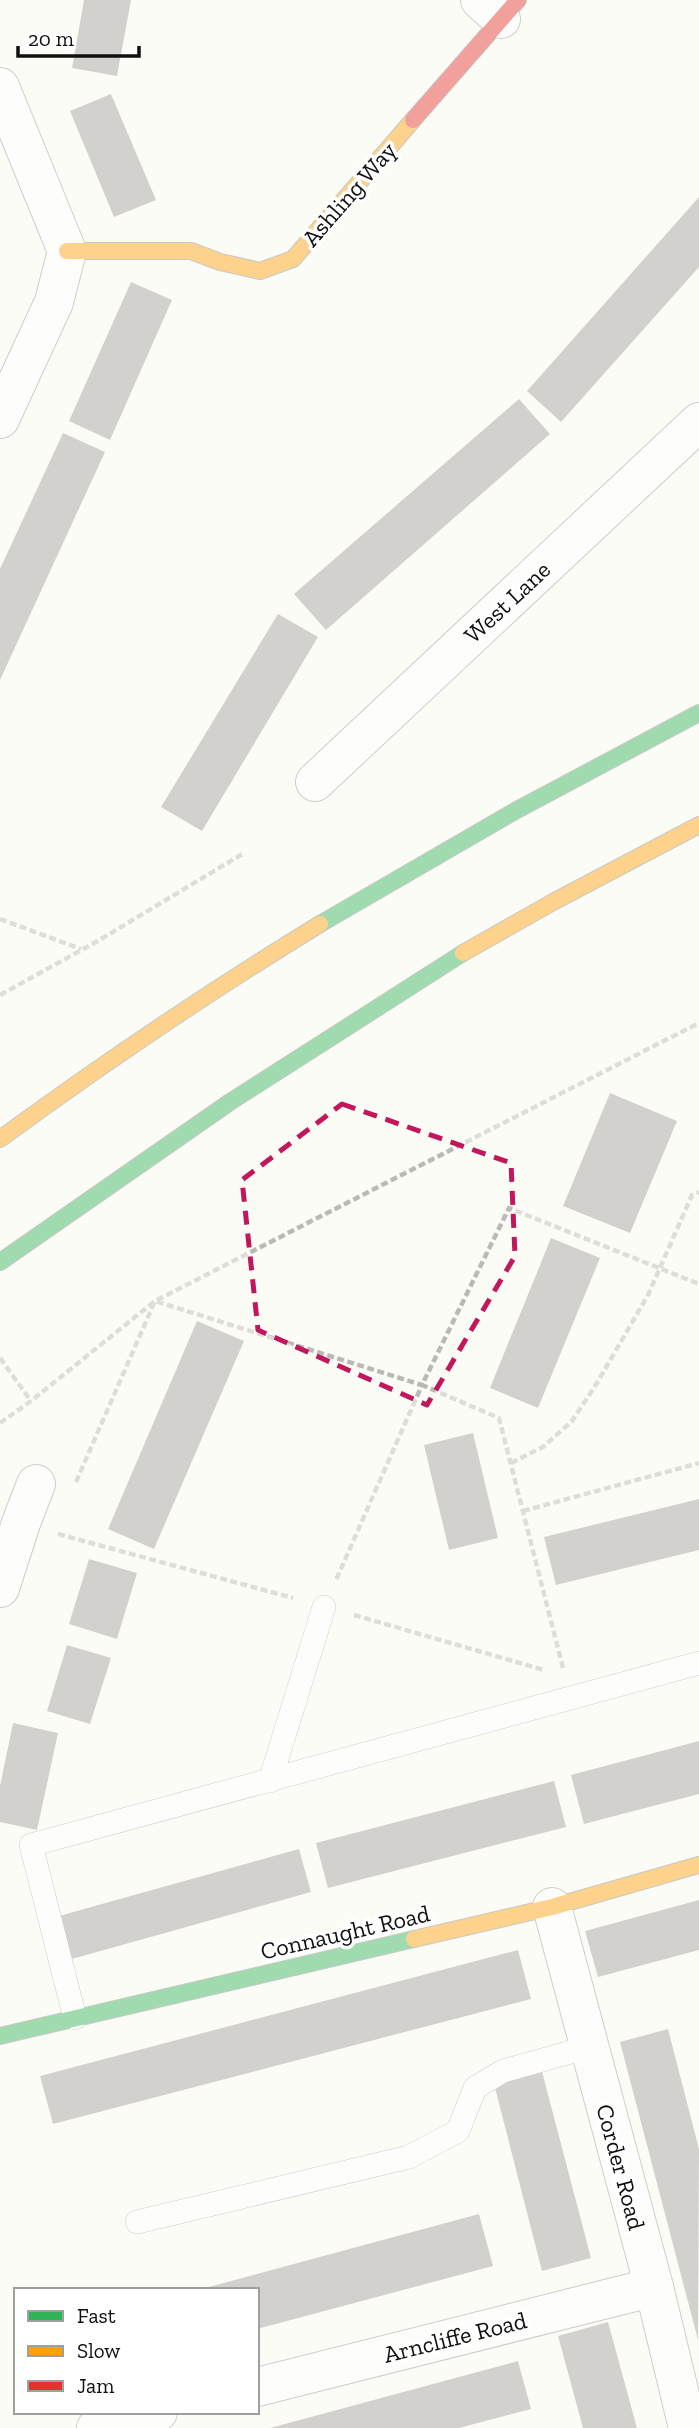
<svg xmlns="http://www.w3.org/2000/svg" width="699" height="2428" font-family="'Zilla Slab',serif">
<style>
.building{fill:#a09e9b}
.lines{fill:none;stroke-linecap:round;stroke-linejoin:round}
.lane-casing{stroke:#969694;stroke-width:24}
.street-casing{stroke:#969694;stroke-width:40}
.fast-casing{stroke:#8d8d8b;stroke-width:18}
.slow-casing{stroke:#8d8d8b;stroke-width:18}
.jam-casing{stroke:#8d8d8b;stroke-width:18}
.path{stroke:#b9b9b8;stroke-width:4.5;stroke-dasharray:7 3.5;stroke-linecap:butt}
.lane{stroke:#fffffe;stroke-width:23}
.street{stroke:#fffffe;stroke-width:38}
.fast{stroke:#30b455;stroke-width:16}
.slow{stroke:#ff9f0a;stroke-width:16}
.jam{stroke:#e5322d;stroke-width:16}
.marked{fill:none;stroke:#c2185b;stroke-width:5;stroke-dasharray:14 9;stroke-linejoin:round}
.labels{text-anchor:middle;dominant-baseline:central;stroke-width:7;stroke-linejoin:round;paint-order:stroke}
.street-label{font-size:24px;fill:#101010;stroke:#fff}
</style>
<rect width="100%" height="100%" fill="#fcfcf7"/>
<!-- building -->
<g class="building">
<path d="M84,0H131L117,76L72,68Z"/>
<path d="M111,94L156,200L114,217L70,111Z"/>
<path d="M699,197V267L561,422L527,391Z"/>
<path d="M131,282L172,300L110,440L69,421Z"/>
<path d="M519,399L550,434L326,630L294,594Z"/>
<path d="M63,433L105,452L0,680V569Z"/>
<path d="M278,614L318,637L202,831L161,807Z"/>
<path d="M610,1093L677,1121L630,1233L563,1206Z"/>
<path d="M551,1238L600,1258L538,1408L490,1388Z"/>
<path d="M197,1321L244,1341L154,1549L108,1529Z"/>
<path d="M473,1433L498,1538L449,1550L424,1445Z"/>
<path d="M699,1499V1550L556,1585L544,1537Z"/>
<path d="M89,1559L137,1573L117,1639L69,1624Z"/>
<path d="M67,1645L111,1658L90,1724L47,1711Z"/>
<path d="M13,1723L58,1733L37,1830L0,1822V1786Z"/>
<path d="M699,1741V1794L584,1824L571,1775Z"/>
<path d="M554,1781L566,1827L328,1888L316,1843Z"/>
<path d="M299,1849L311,1892L72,1959L59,1916Z"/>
<path d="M699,1900V1950L598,1977L585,1931Z"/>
<path d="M518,1950L531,1999L53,2124L40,2076Z"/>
<path d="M668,2029L699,2149L698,2340L620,2042Z"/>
<path d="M540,2064L591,2258L542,2271L492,2076Z"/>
<path d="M479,2214L493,2266L257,2329V2290H198Z"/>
<path d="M608,2322L637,2428H583L558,2336Z"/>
<path d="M518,2361L531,2409L459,2428H270Z"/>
</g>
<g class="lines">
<defs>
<g id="lane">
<path d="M270,1781L324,1607"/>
<path d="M75,2018L31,1845L699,1663"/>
<path d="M137,2222L409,2157L458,2131L475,2088L503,2071L589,2047"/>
</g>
<g id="street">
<path d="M480,0L501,19"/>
<path d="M0,87L67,251L54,302L0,419"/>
<path d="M315,782L699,422"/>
<path d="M0,1588L21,1523L36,1484"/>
<path d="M552,1907L654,2287L688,2428"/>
<path d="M257,2387L654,2287"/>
<path d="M96,2428L158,2412"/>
</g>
<g id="fast">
<path d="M320,924L515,811L699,713"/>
<path d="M0,1262L230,1102L463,953"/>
<path d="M0,2036L414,1939"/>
</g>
<g id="slow">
<path d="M67,251H191L220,262L260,271L293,259L413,120"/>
<path d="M463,953L553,902L699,825"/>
<path d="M0,1139C105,1062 209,992 320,924"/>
<path d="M414,1939L552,1907L699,1865"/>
</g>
<path id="jam" d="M413,120L518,0"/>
</defs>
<!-- lane casing -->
<use href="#lane" class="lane-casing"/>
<!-- street casing -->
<use href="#street" class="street-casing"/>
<!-- fast casing -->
<use href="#fast" class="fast-casing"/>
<!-- slow casing -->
<use href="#slow" class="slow-casing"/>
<!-- jam casing -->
<use href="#jam" class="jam-casing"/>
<!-- path -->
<g class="path">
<path d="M0,919L81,949"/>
<path d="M0,995L96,942L244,853"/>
<path d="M0,1358L31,1401"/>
<path d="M0,1423L31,1401L155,1301L699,1023"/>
<path d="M511,1463L543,1447L572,1421L597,1383L648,1295L692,1195L699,1192"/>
<path d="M76,1482L155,1301L422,1385L336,1580"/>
<path d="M523,1511L699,1463"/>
<path d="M58,1534L293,1598"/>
<path d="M354,1615L544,1670"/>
<path d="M563,1668L499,1418L422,1385L509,1208L699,1284"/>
</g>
<!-- lane -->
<use href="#lane" class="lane"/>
<!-- street -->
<use href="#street" class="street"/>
<!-- fast -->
<use href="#fast" class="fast"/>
<!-- slow -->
<use href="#slow" class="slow"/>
<!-- jam -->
<use href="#jam" class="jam"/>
</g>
<!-- marked area -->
<path d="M0 0H699V2428H0ZM342,1104L511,1163L515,1256L427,1405L258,1330L242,1180Z" fill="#fcfcf7" fill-opacity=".55" fill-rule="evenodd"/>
<path class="marked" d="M342,1104L511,1163L515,1256L427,1405L258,1330L242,1180Z"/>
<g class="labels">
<!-- street labels -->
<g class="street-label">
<text transform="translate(349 194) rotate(-49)">Ashling Way</text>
<text transform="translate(507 602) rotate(-43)">West Lane</text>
<text transform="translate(345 1932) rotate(-13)">Connaught Road</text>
<text transform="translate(621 2167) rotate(75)">Corder Road</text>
<text transform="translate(455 2337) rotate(-14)">Arncliffe Road</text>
</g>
</g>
<!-- legend -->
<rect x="14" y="2288" width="245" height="126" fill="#ffffff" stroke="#9f9f9f" stroke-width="2"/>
<rect x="28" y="2311" width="35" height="10" fill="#30b455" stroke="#9f9f9f" stroke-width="2"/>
<text x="77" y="2323" font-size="21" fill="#101010">Fast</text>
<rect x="28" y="2346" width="35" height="10" fill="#ff9f0a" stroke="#9f9f9f" stroke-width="2"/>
<text x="77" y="2358" font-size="21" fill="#101010">Slow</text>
<rect x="28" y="2381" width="35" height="10" fill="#e5322d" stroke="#9f9f9f" stroke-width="2"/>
<text x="77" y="2393" font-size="21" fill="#101010">Jam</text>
<!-- scale -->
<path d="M18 46v10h121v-10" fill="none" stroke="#101010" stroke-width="3.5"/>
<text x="28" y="46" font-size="21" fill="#101010" stroke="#ffffff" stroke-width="5" paint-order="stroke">20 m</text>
</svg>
